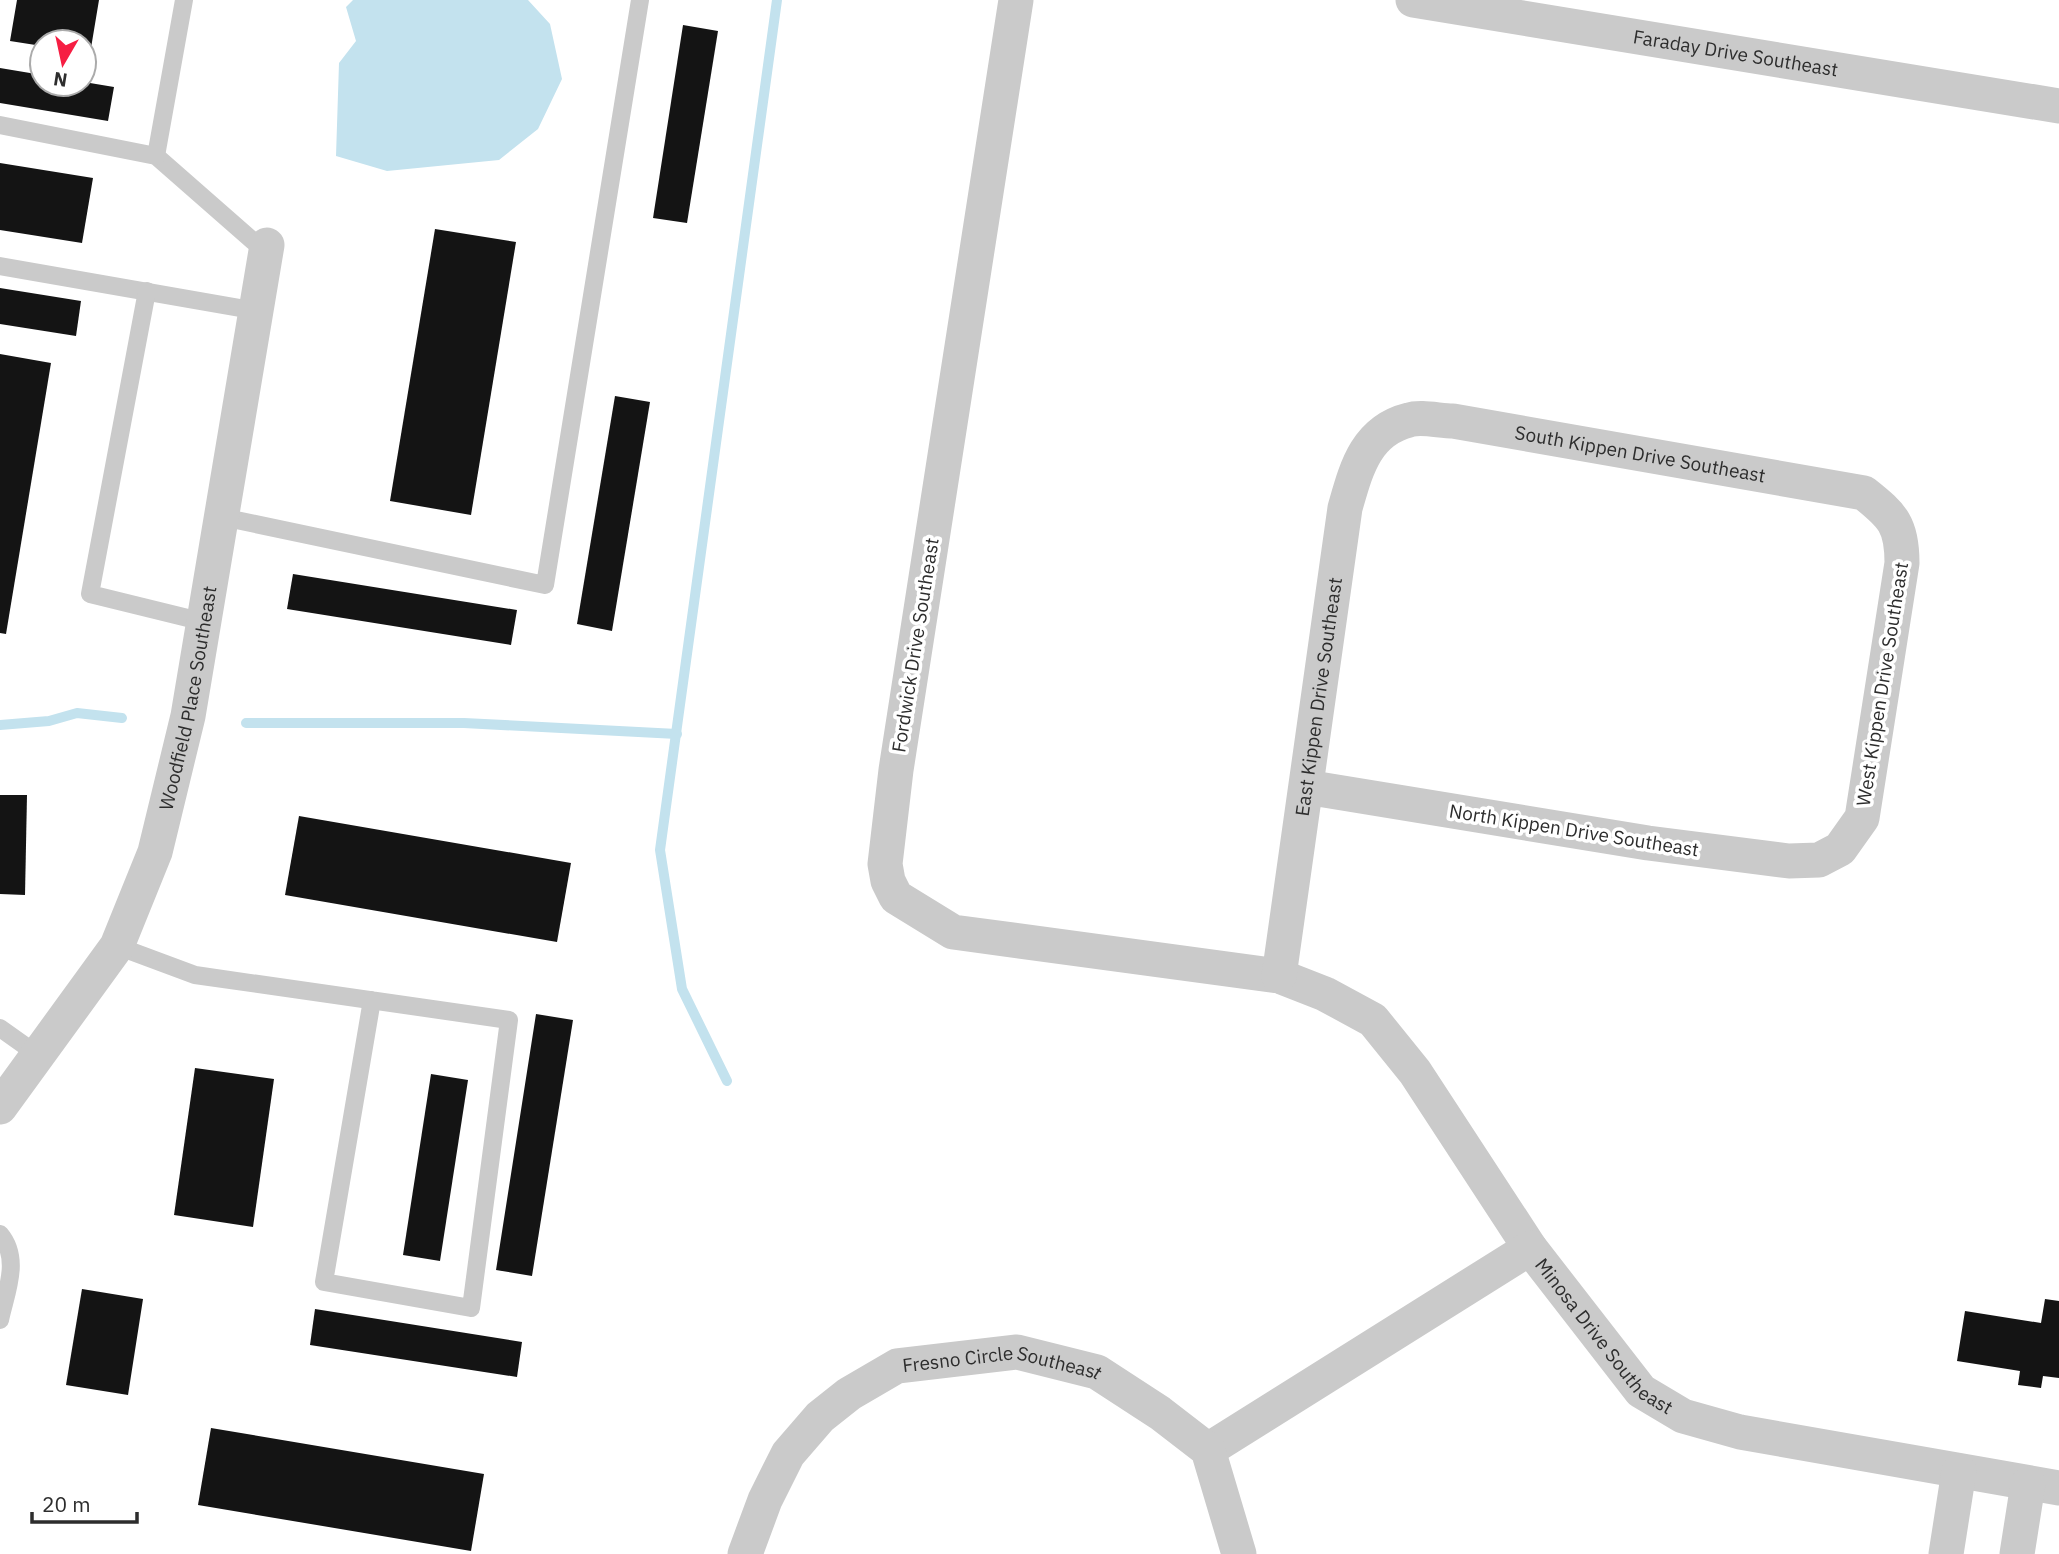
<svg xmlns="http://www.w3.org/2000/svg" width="2059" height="1554" font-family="'IBM Plex Sans',sans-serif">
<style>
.water{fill:#c3e2ee}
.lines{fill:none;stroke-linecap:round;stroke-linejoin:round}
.stream{stroke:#c3e2ee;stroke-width:10}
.building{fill:#141414}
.lane{stroke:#cacaca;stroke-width:18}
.street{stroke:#cacaca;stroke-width:35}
.labels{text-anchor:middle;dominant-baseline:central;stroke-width:7;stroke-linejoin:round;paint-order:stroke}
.street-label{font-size:19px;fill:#2d2d2d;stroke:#fff}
</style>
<rect width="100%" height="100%" fill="#fff"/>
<!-- water -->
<path class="water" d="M353,0H528L550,24L562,79L538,129L499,160L387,171L336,156L339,63L356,41L346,7Z"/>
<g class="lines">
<!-- stream -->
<g class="stream">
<path d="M246,723H464L677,734"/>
<path d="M0,725L49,721L77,713L122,718"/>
<path d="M727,1081L682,989L660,850L777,0"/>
</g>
</g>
<!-- building -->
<g class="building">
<path d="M17,0H99L90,54L84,53V42H42V46L10,41Z"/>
<path d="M683,25L718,31L687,223L653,218Z"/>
<path d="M0,68L42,75V84L84,82L114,87L108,121L0,103Z"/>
<path d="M0,163L93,178L82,243L0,230Z"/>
<path d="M435,229L516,242L471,515L390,501Z"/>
<path d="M0,288L81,301L76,336L0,324Z"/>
<path d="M0,354L51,363L6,634L0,633Z"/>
<path d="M615,396L650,402L612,631L577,624Z"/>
<path d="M293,574L517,610L511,645L287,609Z"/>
<path d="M0,795H27L25,895L0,894Z"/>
<path d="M299,816L571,863L557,942L285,895Z"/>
<path d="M536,1014L573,1020L532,1276L496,1270Z"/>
<path d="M195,1068L274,1079L253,1227L174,1215Z"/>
<path d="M431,1074L468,1080L440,1261L403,1255Z"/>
<path d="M82,1289L143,1299L128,1395L66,1385Z"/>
<path d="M2045,1299L2059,1301V1378L2043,1376L2041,1388L2018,1385L2020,1371L1957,1361L1965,1311L2041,1323Z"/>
<path d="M315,1309L522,1342L517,1377L310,1345Z"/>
<path d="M211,1428L484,1474L471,1551L198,1505Z"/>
</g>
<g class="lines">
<!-- lane -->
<g class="lane">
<path d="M0,125L156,156L253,241L267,245"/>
<path d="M156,156L184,0"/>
<path d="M0,266L257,311"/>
<path d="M147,291L90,594L204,622"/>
<path d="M222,517L545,585L640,0"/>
<path d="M117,946L195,975L509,1020L471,1308L324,1282L372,1000"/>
<path d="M0,1028L38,1055"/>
<path d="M0,1234C21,1259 6,1292 0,1320"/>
</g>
<!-- street -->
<g class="street">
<path id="s1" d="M1016,0L896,770L885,864L888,881L896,897L953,932L1279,976L1325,994L1373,1020L1415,1072L1530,1248L1641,1391L1683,1416L1740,1432L2059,1488"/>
<path id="s2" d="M1413,0L2059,106"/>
<path id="s3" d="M1279,976L1345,508C1356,470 1365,431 1409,420C1421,416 1440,421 1453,421L1864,493C1893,516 1902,525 1902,563L1862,818L1840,849L1819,860L1789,861L1648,843L1306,787"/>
<path id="s4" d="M0,1107L117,946L155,852L188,716L267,245"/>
<path d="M1208,1450L1530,1248"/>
<path id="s5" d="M745,1554L765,1500L788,1454L820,1417L849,1394L897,1366L1017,1352L1097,1372L1160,1413L1208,1450L1239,1554"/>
<path d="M1946,1554L1959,1471"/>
<path d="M2017,1554L2028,1484"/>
</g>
</g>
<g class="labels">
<!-- street labels -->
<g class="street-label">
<text stroke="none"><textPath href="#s2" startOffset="327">Faraday Drive Southeast</textPath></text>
<text stroke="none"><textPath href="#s3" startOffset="822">South Kippen Drive Southeast</textPath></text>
<text transform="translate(915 645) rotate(-81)">Fordwick Drive Southeast</text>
<text transform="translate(1882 684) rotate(-81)">West Kippen Drive Southeast</text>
<text stroke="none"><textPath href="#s4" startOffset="458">Woodfield Place Southeast</textPath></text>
<text stroke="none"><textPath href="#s3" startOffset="282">East Kippen Drive Southeast</textPath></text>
<text transform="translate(1574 830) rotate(9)">North Kippen Drive Southeast</text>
<text stroke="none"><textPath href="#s1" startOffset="1802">Minosa Drive Southeast</textPath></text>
<text stroke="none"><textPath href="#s5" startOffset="357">Fresno Circle Southeast</textPath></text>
</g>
</g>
<!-- north arrow -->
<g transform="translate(63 63) rotate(189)"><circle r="33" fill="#ffffff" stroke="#ababab" stroke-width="2"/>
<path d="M0-5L12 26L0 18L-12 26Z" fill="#f61e43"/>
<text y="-10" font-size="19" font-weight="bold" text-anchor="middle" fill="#2d2d2d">N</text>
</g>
<!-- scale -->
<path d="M32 1512v10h105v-10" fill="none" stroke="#2d2d2d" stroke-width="3.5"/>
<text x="42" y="1512" font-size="21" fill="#2d2d2d" stroke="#ffffff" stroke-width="5" paint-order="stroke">20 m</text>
</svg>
